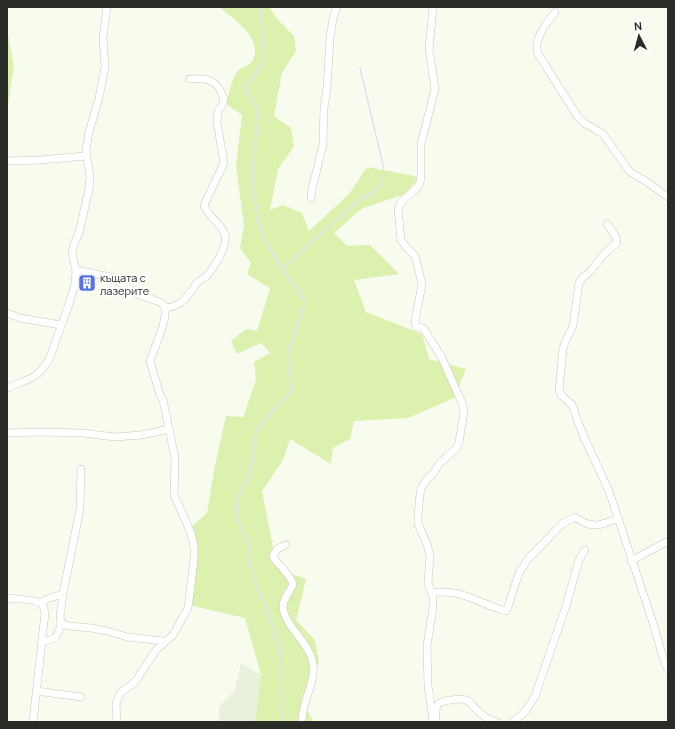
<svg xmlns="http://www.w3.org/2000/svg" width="675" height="729" font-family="Manrope,sans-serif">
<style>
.built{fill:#e9f0db}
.green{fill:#dcf1ae}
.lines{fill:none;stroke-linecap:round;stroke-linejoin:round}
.stream{stroke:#dbe2f3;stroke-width:1.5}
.minor-casing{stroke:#c5cabd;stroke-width:8}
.minor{stroke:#fff;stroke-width:7}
.labels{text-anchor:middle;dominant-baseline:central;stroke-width:3;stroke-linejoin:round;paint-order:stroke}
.poi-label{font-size:11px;fill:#2a2c27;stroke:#fff;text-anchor:start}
</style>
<rect width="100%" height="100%" fill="#f8fcef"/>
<!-- built -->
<path class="built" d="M241,663L261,675L255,722H219V707L235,690Z"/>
<!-- green -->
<g class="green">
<path d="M219,7H269L279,21L294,36L296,51L282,73L274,116L291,128L294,146L278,169L270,210L283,205L302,213L309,231L349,194L367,167L419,177L405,194L361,209L334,233L347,246L370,245L399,274L354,280L366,312L422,334L429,359L466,369L454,398L408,418L354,421L350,439L333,448L331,464L290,439L283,460L262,491L277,568L306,579L296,620L315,640L319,662L306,698L308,712L314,722H255L261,675L245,618L189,605L193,564L188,530L207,513L215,465L226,416L243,417L256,380L254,362L270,353L261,343L237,354L231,341L246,329L257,331L270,288L247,274L251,263L240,248L244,225L236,166L242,115L226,104C229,94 231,81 237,72C240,67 249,67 252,61C265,40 233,18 219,7Z"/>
<path d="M7,29L14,66L7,112Z"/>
</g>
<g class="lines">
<!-- stream -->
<g class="stream">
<path d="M260,7L264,61L245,88L259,111L252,167L253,189L260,227L268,245L282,269L302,294L304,302L303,310L291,345L289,356L292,384L289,394L265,420L256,432L250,475L236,500L237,517L247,542L252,574L268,613L281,654L282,722"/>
<path d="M282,269C307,246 332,223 358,201C366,195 375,194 381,185C385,177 384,170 382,161L360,68"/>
</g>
<defs>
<g id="minor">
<path d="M433,7L429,49L435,89L421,144V175L420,183L416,189L400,203L398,210L401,240L406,247L415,256L422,284L415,321L416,327L423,328L441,356L462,403L464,412L459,442L456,449L441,462L431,476L428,478L421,488L420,495L418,515V524L427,544L430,556L428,583L433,597V607L427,646L428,685L433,722"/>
<path d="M555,12C546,25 533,38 538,54L578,117L584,123L603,134L630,172L647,182L668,197"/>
<path d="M7,161L40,160L86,156"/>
<path d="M311,198L312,189L323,145L324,108L327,88L330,38L333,18L337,7"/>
<path d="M607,224L616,237L617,243L603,255L590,272L583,277L579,283L573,326L565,342L563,349L559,390L561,395L572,405L583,435L609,491L653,623L664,661L668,670"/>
<path d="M76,270L111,277L137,294L157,301L162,303L165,308V317L162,329L150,361L160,395L163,400L175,458L174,495L191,533L194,547V559L188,608L173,635L156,650L137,679L133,684L121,692L116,703L117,722"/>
<path d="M165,308C171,307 176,306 180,303C188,298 192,289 198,282C200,280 203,279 206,277C214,268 227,248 225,235C222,224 208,217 204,205L224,163L217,122L218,110L221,108L224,99C218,80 209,78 190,79"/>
<path d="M7,313L20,318L61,325"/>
<path d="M7,388C28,379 39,379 50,357L68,307L75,284L76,270L72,253L74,244L79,233L89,189L90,177L86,150L89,132L99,98L105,67L103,38L107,7"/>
<path d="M7,433L39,432L83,433L115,437L141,435L169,429"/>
<path d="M81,469L80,509L63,594L60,616L61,624L69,626L91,628L107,631L127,637L164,641"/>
<path d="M286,545C278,548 275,550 273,557C280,567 289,573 293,584C291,590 283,599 283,606C283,624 307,641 312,659C318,681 301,701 302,722"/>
<path d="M631,561L668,541"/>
<path d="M431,593C462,588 479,604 506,611L508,607L519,573L528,559L563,523L575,517C591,529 600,526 618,518"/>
<path d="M7,598C15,599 36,599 42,604C44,607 44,610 45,613L33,722"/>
<path d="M41,603L47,599L63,594"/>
<path d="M42,641C57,640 57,637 61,624"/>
<path d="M36,691L81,697"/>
<path d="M436,722C436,717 435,711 437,706C439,700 461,698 466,700C471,702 474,708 478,711C483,716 490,720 497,722"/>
<path d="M512,722C524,715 528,708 535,696L566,606L579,560L585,550"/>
</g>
</defs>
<!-- minor casing -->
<use href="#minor" class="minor-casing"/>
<!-- minor -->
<use href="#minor" class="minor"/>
</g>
<!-- icons -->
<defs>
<symbol id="building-square" viewBox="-11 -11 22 22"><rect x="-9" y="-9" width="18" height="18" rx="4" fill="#5670e6" stroke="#fff"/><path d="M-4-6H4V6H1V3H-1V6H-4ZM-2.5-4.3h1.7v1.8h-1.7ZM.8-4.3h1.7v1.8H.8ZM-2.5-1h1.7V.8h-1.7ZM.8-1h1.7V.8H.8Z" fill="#fff"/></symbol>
</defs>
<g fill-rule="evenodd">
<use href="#building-square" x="77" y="273" width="20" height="20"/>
</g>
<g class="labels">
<!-- poi labels -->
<g class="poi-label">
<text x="100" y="277">къщата с<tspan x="100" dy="13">лазерите</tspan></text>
</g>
</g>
<!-- border -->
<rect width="675" height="729" fill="none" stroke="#2a2c27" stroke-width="16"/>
<!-- north arrow -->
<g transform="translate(639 36) rotate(354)" stroke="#ffffff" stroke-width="3" paint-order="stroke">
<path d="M0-3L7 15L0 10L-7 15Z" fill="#2a2c27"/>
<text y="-6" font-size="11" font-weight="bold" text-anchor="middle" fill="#2a2c27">N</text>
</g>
</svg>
